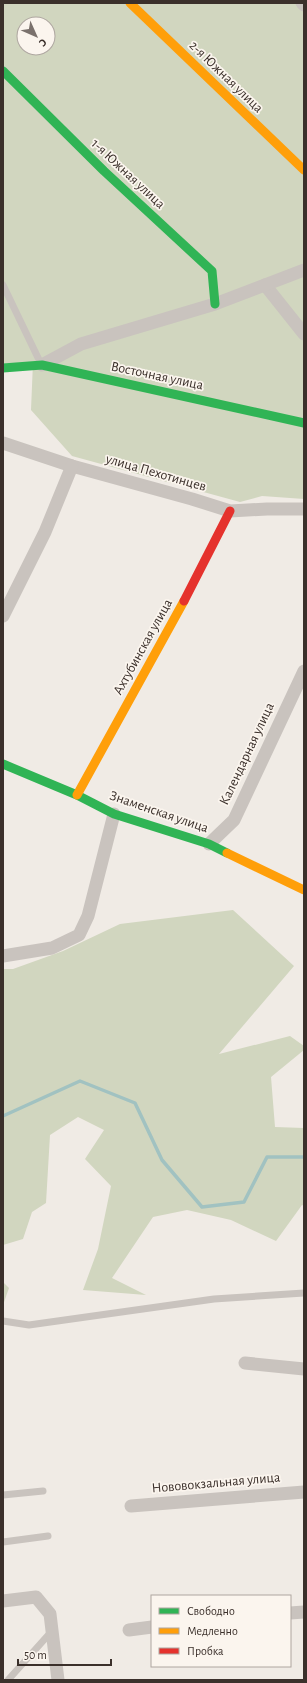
<svg xmlns="http://www.w3.org/2000/svg" width="307" height="1683" font-family="'Alegreya Sans',sans-serif">
<style>
.green{fill:#d1d6bf;fill-rule:evenodd}
.lines{fill:none;stroke-linecap:round;stroke-linejoin:round}
.stream{stroke:#a1c2c1;stroke-width:3.5}
.lane{stroke:#c9c3be;stroke-width:7}
.street{stroke:#c9c3be;stroke-width:13}
.fast{stroke:#30b455;stroke-width:9}
.slow{stroke:#ff9f0a;stroke-width:9}
.jam{stroke:#e5322d;stroke-width:9}
.labels{text-anchor:middle;dominant-baseline:central;stroke-width:3.5;stroke-linejoin:round;paint-order:stroke}
.street-label{font-size:14px;fill:#3b302b;stroke:#fbf5ee}
</style>
<rect width="100%" height="100%" fill="#f0ebe5"/>
<!-- green -->
<g class="green">
<path d="M3,3H304V499L262,496L240,502L72,456L31,410L33,362L3,364ZM24,24H48V48H24Z"/>
<path d="M233,910L294,966L219,1054L290,1036L304,1046V1050L271,1077L275,1127L304,1128V1206L302,1205L276,1241L231,1220L187,1210L153,1217L112,1278L146,1295L83,1290L98,1249L111,1186L85,1159L104,1130L78,1117L50,1135L46,1203L32,1212L23,1239L3,1245V969H13L63,951L120,924Z"/>
<path d="M3,1282L9,1288L3,1305Z"/>
</g>
<g class="lines">
<!-- stream -->
<path class="stream" d="M3,1116L80,1081L135,1103L162,1160L202,1207L244,1202L267,1157H304"/>
<!-- lane -->
<g class="lane">
<path d="M3,285L41,364"/>
<path d="M3,1321L29,1325L214,1299L304,1293"/>
<path d="M3,1495L43,1491"/>
<path d="M3,1542L48,1536"/>
<path d="M8,1680L51,1632"/>
</g>
<!-- street -->
<g class="street">
<path d="M302,3L304,5"/>
<path d="M265,285L304,334"/>
<path d="M42,365L81,344L215,304L304,270"/>
<path d="M3,443L72,466L192,499L230,511L267,509H304"/>
<path d="M3,616L45,532L72,466"/>
<path d="M209,844L234,820L304,671"/>
<path d="M3,956L52,948L79,935L88,916L114,814"/>
<path d="M245,1363L304,1369"/>
<path d="M131,1506L304,1492"/>
<path d="M3,1601L36,1597L50,1614L58,1680"/>
<path d="M290,1613L304,1612"/>
<path d="M129,1630L152,1627"/>
</g>
<!-- fast -->
<g class="fast">
<path d="M3,71L104,171L212,271L215,304"/>
<path d="M3,368L42,365L304,423"/>
<path d="M3,764L77,795L114,814L209,844L227,853"/>
</g>
<!-- slow -->
<g class="slow">
<path d="M130,3L304,170"/>
<path d="M77,795L184,601"/>
<path d="M227,853L304,890"/>
</g>
<!-- jam -->
<path class="jam" d="M184,601L230,511"/>
</g>
<g class="labels">
<!-- street labels -->
<g class="street-label">
<text transform="translate(226 77) rotate(44)">2-я Южная улица</text>
<text transform="translate(128 174) rotate(43)">1-я Южная улица</text>
<text transform="translate(157 376) rotate(12)">Восточная улица</text>
<text transform="translate(156 473) rotate(16)">улица Пехотинцев</text>
<text transform="translate(143 647) rotate(-61)">Ахтубинская улица</text>
<text transform="translate(247 754) rotate(-65)">Календарная улица</text>
<text transform="translate(159 812) rotate(19)">Знаменская улица</text>
<text transform="translate(216 1483) rotate(-5)">Нововокзальная улица</text>
</g>
</g>
<!-- border -->
<rect width="307" height="1683" fill="none" stroke="#3b302b" stroke-width="8"/>
<!-- legend -->
<rect x="151" y="1595" width="140" height="72" fill="#fbf5ee" stroke="#aea6a0"/>
<rect x="159" y="1608" width="20" height="6" fill="#30b455" stroke="#aea6a0"/>
<text x="187" y="1615" font-size="12" fill="#3b302b">Свободно</text>
<rect x="159" y="1628" width="20" height="6" fill="#ff9f0a" stroke="#aea6a0"/>
<text x="187" y="1635" font-size="12" fill="#3b302b">Медленно</text>
<rect x="159" y="1648" width="20" height="6" fill="#e5322d" stroke="#aea6a0"/>
<text x="187" y="1655" font-size="12" fill="#3b302b">Пробка</text>
<!-- north arrow -->
<g transform="translate(36 36) rotate(135)"><circle r="19" fill="#fbf5ee" stroke="#aea6a0"/>
<path d="M0-3L7 15L0 10L-7 15Z" fill="#7a716c"/>
<text y="-6" font-size="11" font-weight="bold" text-anchor="middle" fill="#3b302b">С</text>
</g>
<!-- scale -->
<path d="M18 1659v6h93v-6" fill="none" stroke="#3b302b" stroke-width="2"/>
<text x="24" y="1659" font-size="12" fill="#3b302b" stroke="#fbf5ee" stroke-width="3" paint-order="stroke">50 m</text>
</svg>
